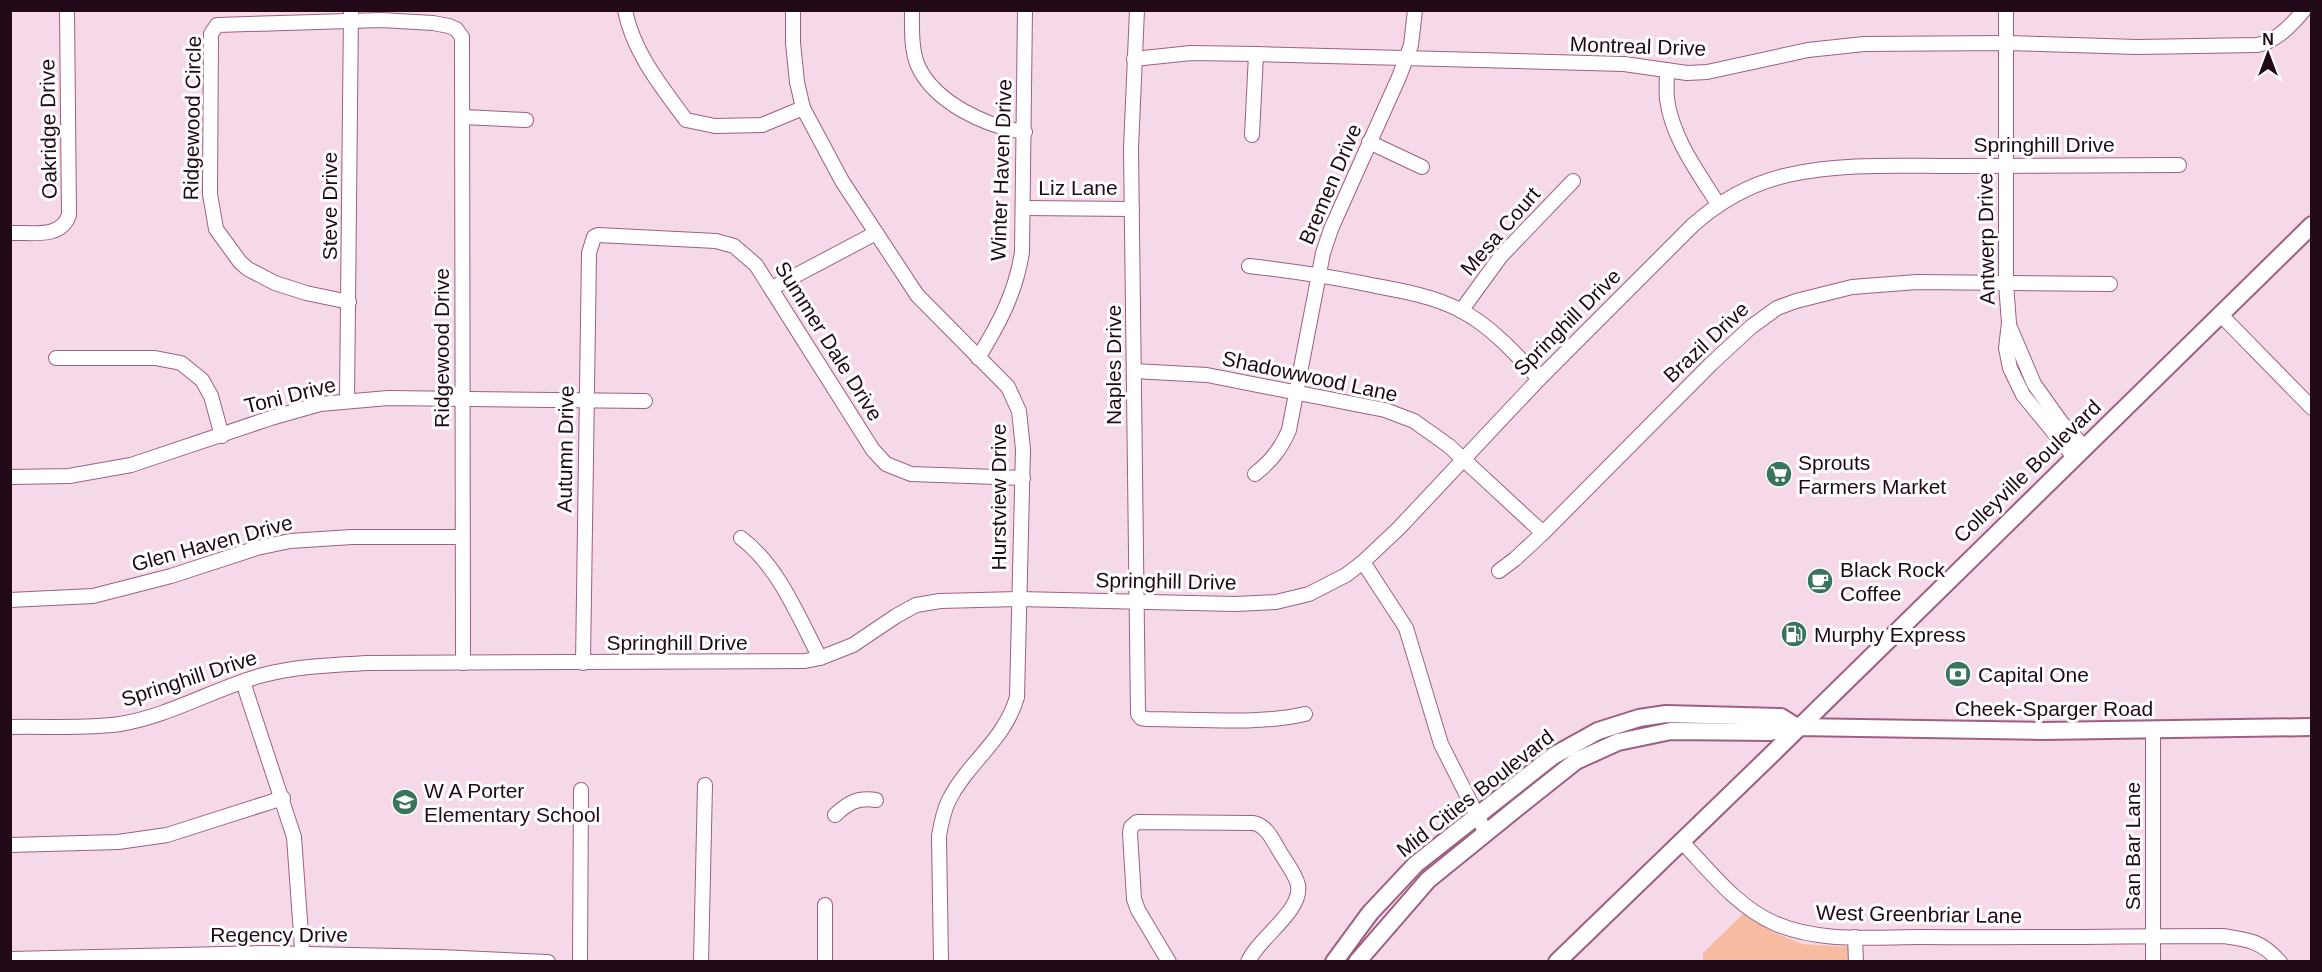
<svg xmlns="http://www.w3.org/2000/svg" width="2322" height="972" font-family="Helvetica,sans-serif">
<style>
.green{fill:#f6bba0}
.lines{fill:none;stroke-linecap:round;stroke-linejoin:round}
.minor-casing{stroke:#9e5f82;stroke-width:16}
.major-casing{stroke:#9e5f82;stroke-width:20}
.minor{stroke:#fff;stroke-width:14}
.major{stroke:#fff;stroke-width:16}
.labels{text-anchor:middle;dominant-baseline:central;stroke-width:6;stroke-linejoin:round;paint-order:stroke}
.street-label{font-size:21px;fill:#220918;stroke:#fff}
.poi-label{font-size:21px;fill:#220918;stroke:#fff;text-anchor:start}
</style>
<rect width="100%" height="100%" fill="#f6d9e8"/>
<!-- green -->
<path class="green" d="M1743,914L1773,932L1802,944L1850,947V962L1703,961V953Z"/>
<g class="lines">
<defs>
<g id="minor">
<path d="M625,10C633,52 661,86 686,120L715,126L762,125L803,108"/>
<path d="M793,10V43L797,82L803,108L842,181L917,295L1008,387L1019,411L1023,449L1017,697C1005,740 968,762 949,800C943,812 941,824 939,836L941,962"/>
<path d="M912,10C912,28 911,50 918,66C935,103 987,127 1025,132"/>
<path d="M1137,10L1131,148L1138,714L1141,718L1147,719C1195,719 1259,725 1305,714"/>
<path d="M2006,10V284L2009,323L2006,348L2010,368L2023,395L2074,457"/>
<path d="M1134,59L1191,53L1256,54L1624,64L1687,73L1707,72L1808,50L1864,44L2006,43L2137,47L2257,45C2276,42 2292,25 2304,10"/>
<path d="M1667,70C1667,79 1666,89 1667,99C1672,138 1698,172 1718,204"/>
<path d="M463,117L526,120"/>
<path d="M1252,135L1256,54"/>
<path d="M1369,142L1422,167"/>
<path d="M1024,208L1132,209"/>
<path d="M10,233C32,232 61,239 69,215L67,10"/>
<path d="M1249,266C1292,271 1334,277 1376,286C1404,291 1435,297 1460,310C1491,326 1516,354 1539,379"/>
<path d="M772,288L876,233"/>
<path d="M349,302L306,293L275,283L248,269L240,262L216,229L210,194L211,34L217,25L381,20L433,23L449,26L456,29L462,37L463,663"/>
<path d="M1461,311L1501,256L1573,181"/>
<path d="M2220,314L2312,408"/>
<path d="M2009,325L2034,384L2061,422L2084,447"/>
<path d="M56,358H155L181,363L202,380L211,396L222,436"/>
<path d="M978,358C999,324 1016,292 1022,252L1025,10"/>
<path d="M1134,371L1207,375L1385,410L1414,421L1449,446L1543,533"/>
<path d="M347,401L351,10"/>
<path d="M1255,474C1271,461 1281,449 1289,430L1323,253L1331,229L1399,77L1411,45L1415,10"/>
<path d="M10,477L69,476L131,465L271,418L320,404L388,398L645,401"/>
<path d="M741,538C779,567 798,616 820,658"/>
<path d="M1363,562L1406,628L1441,744L1486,833"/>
<path d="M1499,571L1515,559L1543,533L1711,364L1751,327L1777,308L1796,301L1852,287L1917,282L2110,284"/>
<path d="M10,600L93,596L171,576L257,548L290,541L352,537H462"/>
<path d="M583,663L589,253L594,237L598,235L716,241L734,246L756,265L873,450L886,464L911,474L1023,478"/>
<path d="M243,682L294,837L303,962"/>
<path d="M10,727C47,726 84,729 120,724C170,716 215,688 263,675C297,666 332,665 367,663L805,661L820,658L853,645L896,616L916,605L940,601L1019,599L1235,604L1276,602L1309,594L1346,575L1363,562L1399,528L1539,379L1693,225C1720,201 1752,183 1788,175C1841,163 1898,166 1951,166C2027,165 2103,165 2179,165"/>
<path d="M2153,730V962"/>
<path d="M835,815C848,803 857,797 876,800"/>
<path d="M1682,842C1710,871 1736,906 1774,923C1819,943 1874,937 1922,937C2023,938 2123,936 2223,936C2250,940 2261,941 2280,962"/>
<path d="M10,845L118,842L167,835L283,798"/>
<path d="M1855,937L1856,962"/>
<path d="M10,959L264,953L440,957L548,962"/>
<path d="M580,962L581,790"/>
<path d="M701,962L705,785"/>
<path d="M825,962V905"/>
<path d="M1169,962L1138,910L1134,899L1130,833L1131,827L1137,822L1253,823C1267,825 1273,841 1280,852C1286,862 1296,875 1298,885C1303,911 1258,938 1248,962"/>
</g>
<g id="major">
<path d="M1334,962L1370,913L1416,864L1553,756L1598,731L1639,718L1666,714L1781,717L1797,727"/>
<path d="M1357,962L1428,880L1518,807L1576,761L1587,756L1618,742L1671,731L1770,732L1797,727L2043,731L2312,727"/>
<path d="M1557,962L1770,756L2312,225"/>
</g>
</defs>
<!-- minor casing -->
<use href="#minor" class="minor-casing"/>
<!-- major casing -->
<use href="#major" class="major-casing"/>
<!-- minor -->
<use href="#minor" class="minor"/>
<!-- major -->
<use href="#major" class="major"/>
</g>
<!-- icons -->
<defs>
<symbol id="supermarket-disc" viewBox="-11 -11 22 22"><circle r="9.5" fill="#39745d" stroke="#fff"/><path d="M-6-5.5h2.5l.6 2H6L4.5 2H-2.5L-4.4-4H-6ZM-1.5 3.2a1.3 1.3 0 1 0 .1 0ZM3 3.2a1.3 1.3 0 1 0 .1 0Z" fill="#fff"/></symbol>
<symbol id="cafe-disc" viewBox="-11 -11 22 22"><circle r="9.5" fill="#39745d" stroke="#fff"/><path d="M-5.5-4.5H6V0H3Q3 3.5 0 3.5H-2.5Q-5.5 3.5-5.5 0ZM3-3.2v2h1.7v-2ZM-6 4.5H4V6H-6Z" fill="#fff"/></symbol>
<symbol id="fuel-disc" viewBox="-11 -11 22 22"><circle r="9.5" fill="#39745d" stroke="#fff"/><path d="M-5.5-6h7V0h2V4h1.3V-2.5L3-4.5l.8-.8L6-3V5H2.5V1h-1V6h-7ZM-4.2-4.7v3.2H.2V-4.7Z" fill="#fff"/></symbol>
<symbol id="bank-disc" viewBox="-11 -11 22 22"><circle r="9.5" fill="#39745d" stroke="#fff"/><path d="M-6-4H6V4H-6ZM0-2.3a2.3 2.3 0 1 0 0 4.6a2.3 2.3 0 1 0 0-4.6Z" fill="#fff"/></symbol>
<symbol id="school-disc" viewBox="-11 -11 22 22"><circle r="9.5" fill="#39745d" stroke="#fff"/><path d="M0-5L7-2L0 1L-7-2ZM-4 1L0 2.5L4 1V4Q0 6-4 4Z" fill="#fff"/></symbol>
</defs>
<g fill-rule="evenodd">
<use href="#supermarket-disc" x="1764" y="459" width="30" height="30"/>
<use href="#cafe-disc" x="1805" y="566" width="30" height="30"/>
<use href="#fuel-disc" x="1779" y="619" width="30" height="30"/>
<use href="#bank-disc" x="1943" y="659" width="30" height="30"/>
<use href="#school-disc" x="390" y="787" width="30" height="30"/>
</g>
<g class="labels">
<!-- street labels -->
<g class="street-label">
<text transform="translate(1638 46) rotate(2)">Montreal Drive</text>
<text transform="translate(192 118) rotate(-89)">Ridgewood Circle</text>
<text transform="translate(48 129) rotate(-91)">Oakridge Drive</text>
<text x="2044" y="144">Springhill Drive</text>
<text transform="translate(1001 170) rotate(-88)">Winter Haven Drive</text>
<text transform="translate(1330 184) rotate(-67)">Bremen Drive</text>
<text x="1078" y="187">Liz Lane</text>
<text transform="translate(329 206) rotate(-90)">Steve Drive</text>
<text transform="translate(1500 231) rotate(-49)">Mesa Court</text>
<text transform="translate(1986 239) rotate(-91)">Antwerp Drive</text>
<text transform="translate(1567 322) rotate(-45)">Springhill Drive</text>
<text transform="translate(829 341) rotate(58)">Summer Dale Drive</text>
<text transform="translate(1706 342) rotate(-43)">Brazil Drive</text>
<text transform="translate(441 348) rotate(-90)">Ridgewood Drive</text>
<text transform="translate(1113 365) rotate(-90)">Naples Drive</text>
<text transform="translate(1310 376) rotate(12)">Shadowwood Lane</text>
<text transform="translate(290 395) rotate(-14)">Toni Drive</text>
<text transform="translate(565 449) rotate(-89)">Autumn Drive</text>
<text transform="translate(2027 471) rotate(-44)">Colleyville Boulevard</text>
<text transform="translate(998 497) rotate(-90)">Hurstview Drive</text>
<text transform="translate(212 543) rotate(-15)">Glen Haven Drive</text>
<text transform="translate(1166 581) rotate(1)">Springhill Drive</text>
<text x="677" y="642">Springhill Drive</text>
<text transform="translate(189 678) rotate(-18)">Springhill Drive</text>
<text x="2054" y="708">Cheek-Sparger Road</text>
<text transform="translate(1475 793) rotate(-38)">Mid Cities Boulevard</text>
<text transform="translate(2132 846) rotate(-90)">San Bar Lane</text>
<text transform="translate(1919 914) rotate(1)">West Greenbriar Lane</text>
<text x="279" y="934">Regency Drive</text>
</g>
<!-- poi labels -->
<g class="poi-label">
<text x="1798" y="462">Sprouts<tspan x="1798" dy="24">Farmers Market</tspan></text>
<text x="1840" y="569">Black Rock<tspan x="1840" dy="24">Coffee</tspan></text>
<text x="1814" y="634">Murphy Express</text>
<text x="1978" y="674">Capital One</text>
<text x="424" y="790">W A Porter<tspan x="424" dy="24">Elementary School</tspan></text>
</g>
</g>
<!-- border -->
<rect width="2322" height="972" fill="none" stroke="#220918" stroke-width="24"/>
<!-- north arrow -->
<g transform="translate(2268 54)" stroke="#ffffff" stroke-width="4.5" paint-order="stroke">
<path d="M0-4.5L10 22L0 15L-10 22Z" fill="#220918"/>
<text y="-9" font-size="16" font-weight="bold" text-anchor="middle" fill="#220918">N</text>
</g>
</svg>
